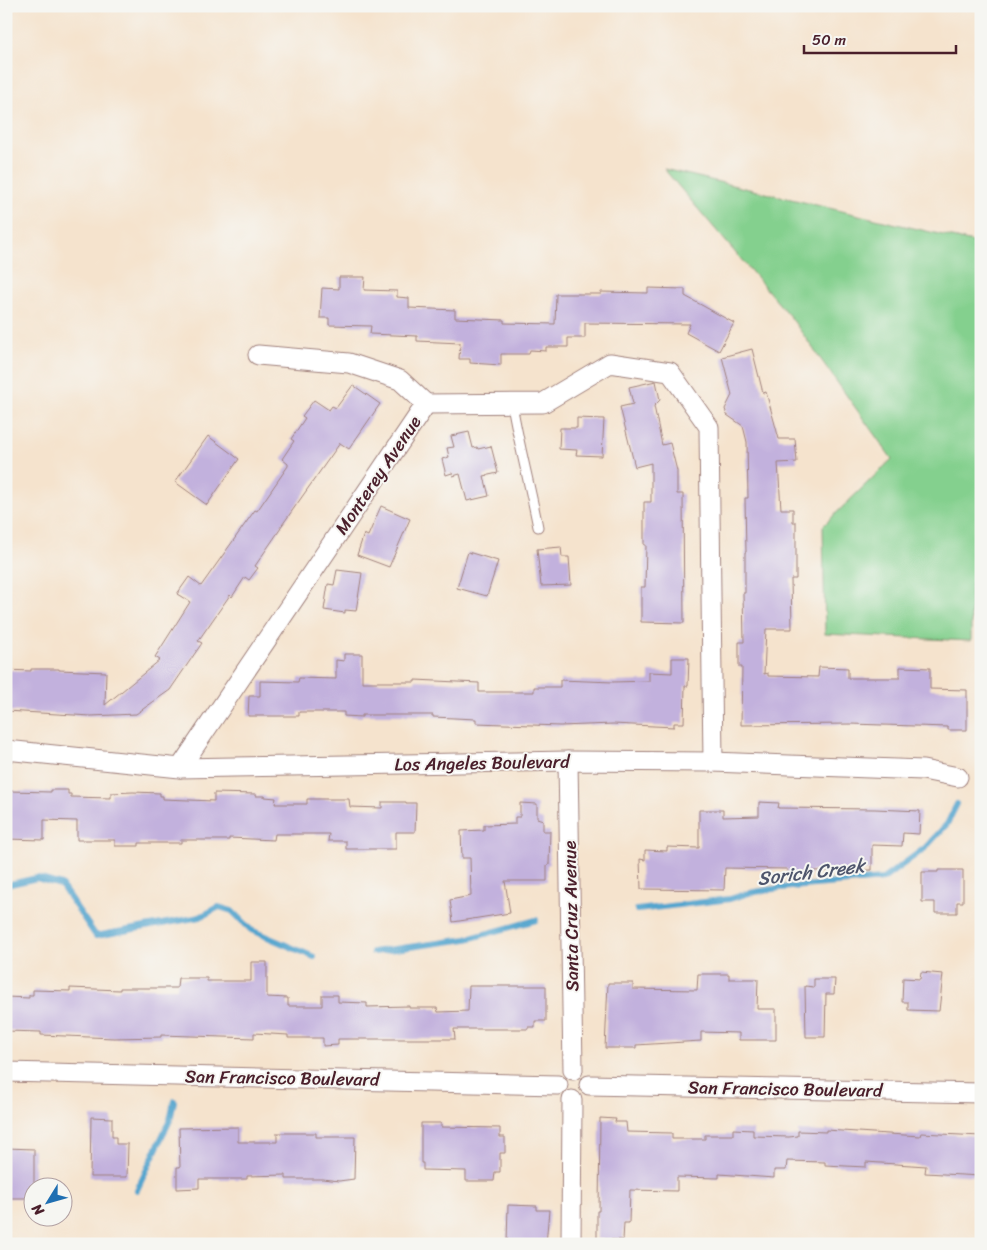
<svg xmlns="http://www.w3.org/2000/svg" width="987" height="1250" font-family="Sriracha,sans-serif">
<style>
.green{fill:#84d08e;stroke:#67785c}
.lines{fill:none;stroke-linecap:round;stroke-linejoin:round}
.stream{stroke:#54a5ce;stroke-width:6}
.building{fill:#c2b1dd}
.lane-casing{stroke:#a0817c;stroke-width:11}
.street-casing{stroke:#a0817c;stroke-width:21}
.lane{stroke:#fff;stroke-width:9}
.street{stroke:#fff;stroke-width:19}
.labels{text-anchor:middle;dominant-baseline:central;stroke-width:4;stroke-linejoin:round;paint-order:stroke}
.street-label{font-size:18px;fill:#4a1f2b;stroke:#f6f6f2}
.water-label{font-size:19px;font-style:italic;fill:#4e556c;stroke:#f6f6f2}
</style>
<rect width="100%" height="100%" fill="#f6f6f2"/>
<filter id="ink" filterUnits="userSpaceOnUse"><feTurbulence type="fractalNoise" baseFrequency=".02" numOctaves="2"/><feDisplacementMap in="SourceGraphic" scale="10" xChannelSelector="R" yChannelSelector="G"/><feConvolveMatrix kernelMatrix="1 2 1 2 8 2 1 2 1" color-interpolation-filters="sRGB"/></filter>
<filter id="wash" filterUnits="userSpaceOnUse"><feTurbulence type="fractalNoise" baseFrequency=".0096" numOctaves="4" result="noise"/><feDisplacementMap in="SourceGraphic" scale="20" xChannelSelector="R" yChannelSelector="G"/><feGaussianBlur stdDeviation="1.12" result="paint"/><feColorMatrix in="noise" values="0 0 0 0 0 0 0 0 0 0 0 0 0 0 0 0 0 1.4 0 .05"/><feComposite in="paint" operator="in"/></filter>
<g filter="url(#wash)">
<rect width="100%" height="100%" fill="#f5e3cd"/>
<!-- green -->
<path class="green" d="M664,169L977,243L981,246V585L971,584V641L825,634L823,526L892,459L792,319Z"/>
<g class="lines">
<!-- stream -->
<g class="stream">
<path d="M6,885L37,878L61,885L96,936L200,917L219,907L232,911L251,930L314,957"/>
<path d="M637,910L730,899L749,893L780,888L883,879L925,848L947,824L957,804"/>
<path d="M373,952L467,939L536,920"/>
<path d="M137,1190L170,1120L174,1101"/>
</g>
</g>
<g id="blocks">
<!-- building -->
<g class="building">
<path d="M339,277H365L364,290L397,291V297L409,298V308L455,310V318L504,320V323L555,324L556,294H601V292L648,293V288L685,289V296L734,323L719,351L686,333L690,324L585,323V338H568V347H546V351L530,350L529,354H501V365L470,363V359H459L460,343L417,341V336L370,334L371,326L329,325V318H320L322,288L339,289Z"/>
<path d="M752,349L763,393L766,392L779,439H795L797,462L778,463L781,509H793V522H796V579H791L792,629H766L764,674L768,673V676L818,677L819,667L848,668V678H900V667L930,668V689L967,690V730H948V727L851,724L741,725L742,667H739V642H744L743,593H745V552H746L745,498H748L747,442L743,426L727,415L725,409L732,395L722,357Z"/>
<path d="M656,381L660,400L654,406L662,445L670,443L677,471V494H683L684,623L641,622V587H645L646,545H644V502H651V463L635,467L620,407L633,404L629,387Z"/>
<path d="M353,385L380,404L349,449L340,443L280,528H281L255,566L258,568L249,580L245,577L232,597L230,595L198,641L202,643L170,690L136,714L91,716L6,711V670L31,671V669H59V670L106,672L105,705L160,660L155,657L190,602L177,594L189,577L201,586L255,510L257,511L288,466V464L282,459L294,441L291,439L305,418L302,416L314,400L329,410L332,406L336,408Z"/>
<path d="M577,418L604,419L602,456L576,455L577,450L559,449L560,428H577Z"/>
<path d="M469,432L473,448L477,447L478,449L491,446L498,473L484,476L489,496L467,501L460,474L453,476L452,473L446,475L442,459L449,457L447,448L454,447L451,436Z"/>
<path d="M208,436L239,459L207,505L175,482Z"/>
<path d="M381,506L410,519L389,567L357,555L364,534L368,536Z"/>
<path d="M561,547L562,557H569L571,585L541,586L537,549Z"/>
<path d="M468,552L498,561L487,596L457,588Z"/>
<path d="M337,570L362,573L356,611L345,610V613L324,610L328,584L334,585Z"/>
<path d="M344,654H362V682H415V680L479,683V692H534V687H560V680L613,682L649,681V672L672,673V658H689L688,686H685L684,723H674V727L613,724L560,726L476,723V719L433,717V715H362V717L344,716V712H299V716H248L249,696H260V681L298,682L299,678L336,679V660L344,661Z"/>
<path d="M51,790H68V794H71V797L111,798V793L133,792L160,793V796H163V799L214,801V793L256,794V796H265V797L276,798L275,804H307V799H349L350,807L382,808V802H406V803H416L415,832H396V849H346V841H328L329,834H275L274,840L229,838V840H181V843H139V846H115V840H77V821L44,820V840L6,839V799H8V791L51,792Z"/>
<path d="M759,802L779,803L778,808L875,809L920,811L919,834L903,833L902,846L872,845V870L811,871V874H787V869L725,868L724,890L641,889L640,859L645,860V850L667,851V847L699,848V810H723V817L759,816Z"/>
<path d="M520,803L537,804V818L543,820V831H550L549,864L547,865V881H505L510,913L453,922L450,900L471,896L470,858H462L461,831L484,830V825L515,824V817H520Z"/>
<path d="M938,870H963V902H957V913H935V902H922V872H938Z"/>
<path d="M251,962H267V997L288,998V1006H322V995H338V1002L367,1003V1007L409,1006V1008H437L438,1012L468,1011L469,986H546V1021H535V1027H528V1029H454L455,1039H338V1045L323,1046V1038H288V1035L254,1033V1038L161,1035V1037L114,1038L41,1035V1032L6,1031V997L29,998V995H33V990L70,991V988L120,990V988H177L178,978H207V981H251Z"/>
<path d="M921,972L943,974L939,1011L908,1010V1002H902L903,978L920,979Z"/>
<path d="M698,974H729V979H758L757,1009H776V1040H739V1033L701,1032V1041L636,1045V1048H605L608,983H633V989L697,990Z"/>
<path d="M814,979H835L834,994H826L825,1037H806L805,986L814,987Z"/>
<path d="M91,1117L112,1118V1137H116V1144H128L127,1177H90Z"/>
<path d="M600,1118L616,1119L615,1122H626L627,1132L672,1133V1139H705V1135H733V1129L753,1130V1136L789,1137L798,1136V1131L826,1132V1130L920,1136L921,1133L981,1136V1176L925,1173L926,1166L866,1162V1167L825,1165V1162L787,1161L786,1170H774V1178L719,1174V1178L677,1177V1191L630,1190L629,1223H624L623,1240L597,1239V1211H599Z"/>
<path d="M421,1123H441V1127L500,1128V1137H505V1153H500V1172H495L494,1181H466V1171L423,1170V1163H421Z"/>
<path d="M238,1127V1142H277V1133H316V1137H355L354,1179L339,1181L323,1179H286V1175L247,1176V1179H199V1188L177,1189V1167H180L179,1128Z"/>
<path d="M6,1148L34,1149V1188H32V1198H6Z"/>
<path d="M508,1205L537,1206V1210H549L546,1244L507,1242Z"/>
</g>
</g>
</g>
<g filter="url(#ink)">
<use href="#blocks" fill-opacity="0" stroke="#a0817c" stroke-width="1"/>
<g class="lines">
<defs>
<path id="lane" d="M512,404C519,445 530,486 538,527"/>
<g id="street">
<path d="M258,355L349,363L400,380L426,404"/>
<path d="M426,404L543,403L610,363L670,372L709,427L713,762"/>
<path d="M6,750L180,768L568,761L713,762L923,770L958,777"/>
<path d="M568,761L573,1070"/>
<path d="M180,768L426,404"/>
<path d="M6,1072L558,1085"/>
<path d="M589,1085L981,1093"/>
<path d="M571,1244L572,1100"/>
</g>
</defs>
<!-- lane casing -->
<use href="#lane" class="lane-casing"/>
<!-- street casing -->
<use href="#street" class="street-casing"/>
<!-- lane -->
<use href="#lane" class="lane"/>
<!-- street -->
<use href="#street" class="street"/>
</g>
</g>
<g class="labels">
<!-- street labels -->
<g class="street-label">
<text transform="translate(378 475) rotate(-56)">Monterey Avenue</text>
<text transform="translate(482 763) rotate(-1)">Los Angeles Boulevard</text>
<text transform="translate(571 916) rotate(-91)">Santa Cruz Avenue</text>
<text transform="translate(282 1078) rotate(1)">San Francisco Boulevard</text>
<text transform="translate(785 1089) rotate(1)">San Francisco Boulevard</text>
</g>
<!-- water labels -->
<g class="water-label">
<text transform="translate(811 872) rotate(-7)">Sorich Creek</text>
</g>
</g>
<!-- margin -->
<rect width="987" height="1250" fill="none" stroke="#f6f6f2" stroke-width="25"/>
<!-- north arrow -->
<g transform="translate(48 1202) rotate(233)"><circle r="24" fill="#f6f6f2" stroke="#b1a0a2"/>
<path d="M0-4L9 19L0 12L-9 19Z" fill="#1f6fb2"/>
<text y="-8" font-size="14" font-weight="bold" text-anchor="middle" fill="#4a1f2b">N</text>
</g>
<!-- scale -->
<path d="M804 45v8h152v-8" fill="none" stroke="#4a1f2b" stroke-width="2.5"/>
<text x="812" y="45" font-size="15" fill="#4a1f2b" stroke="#f6f6f2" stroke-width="4" paint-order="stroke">50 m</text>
</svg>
